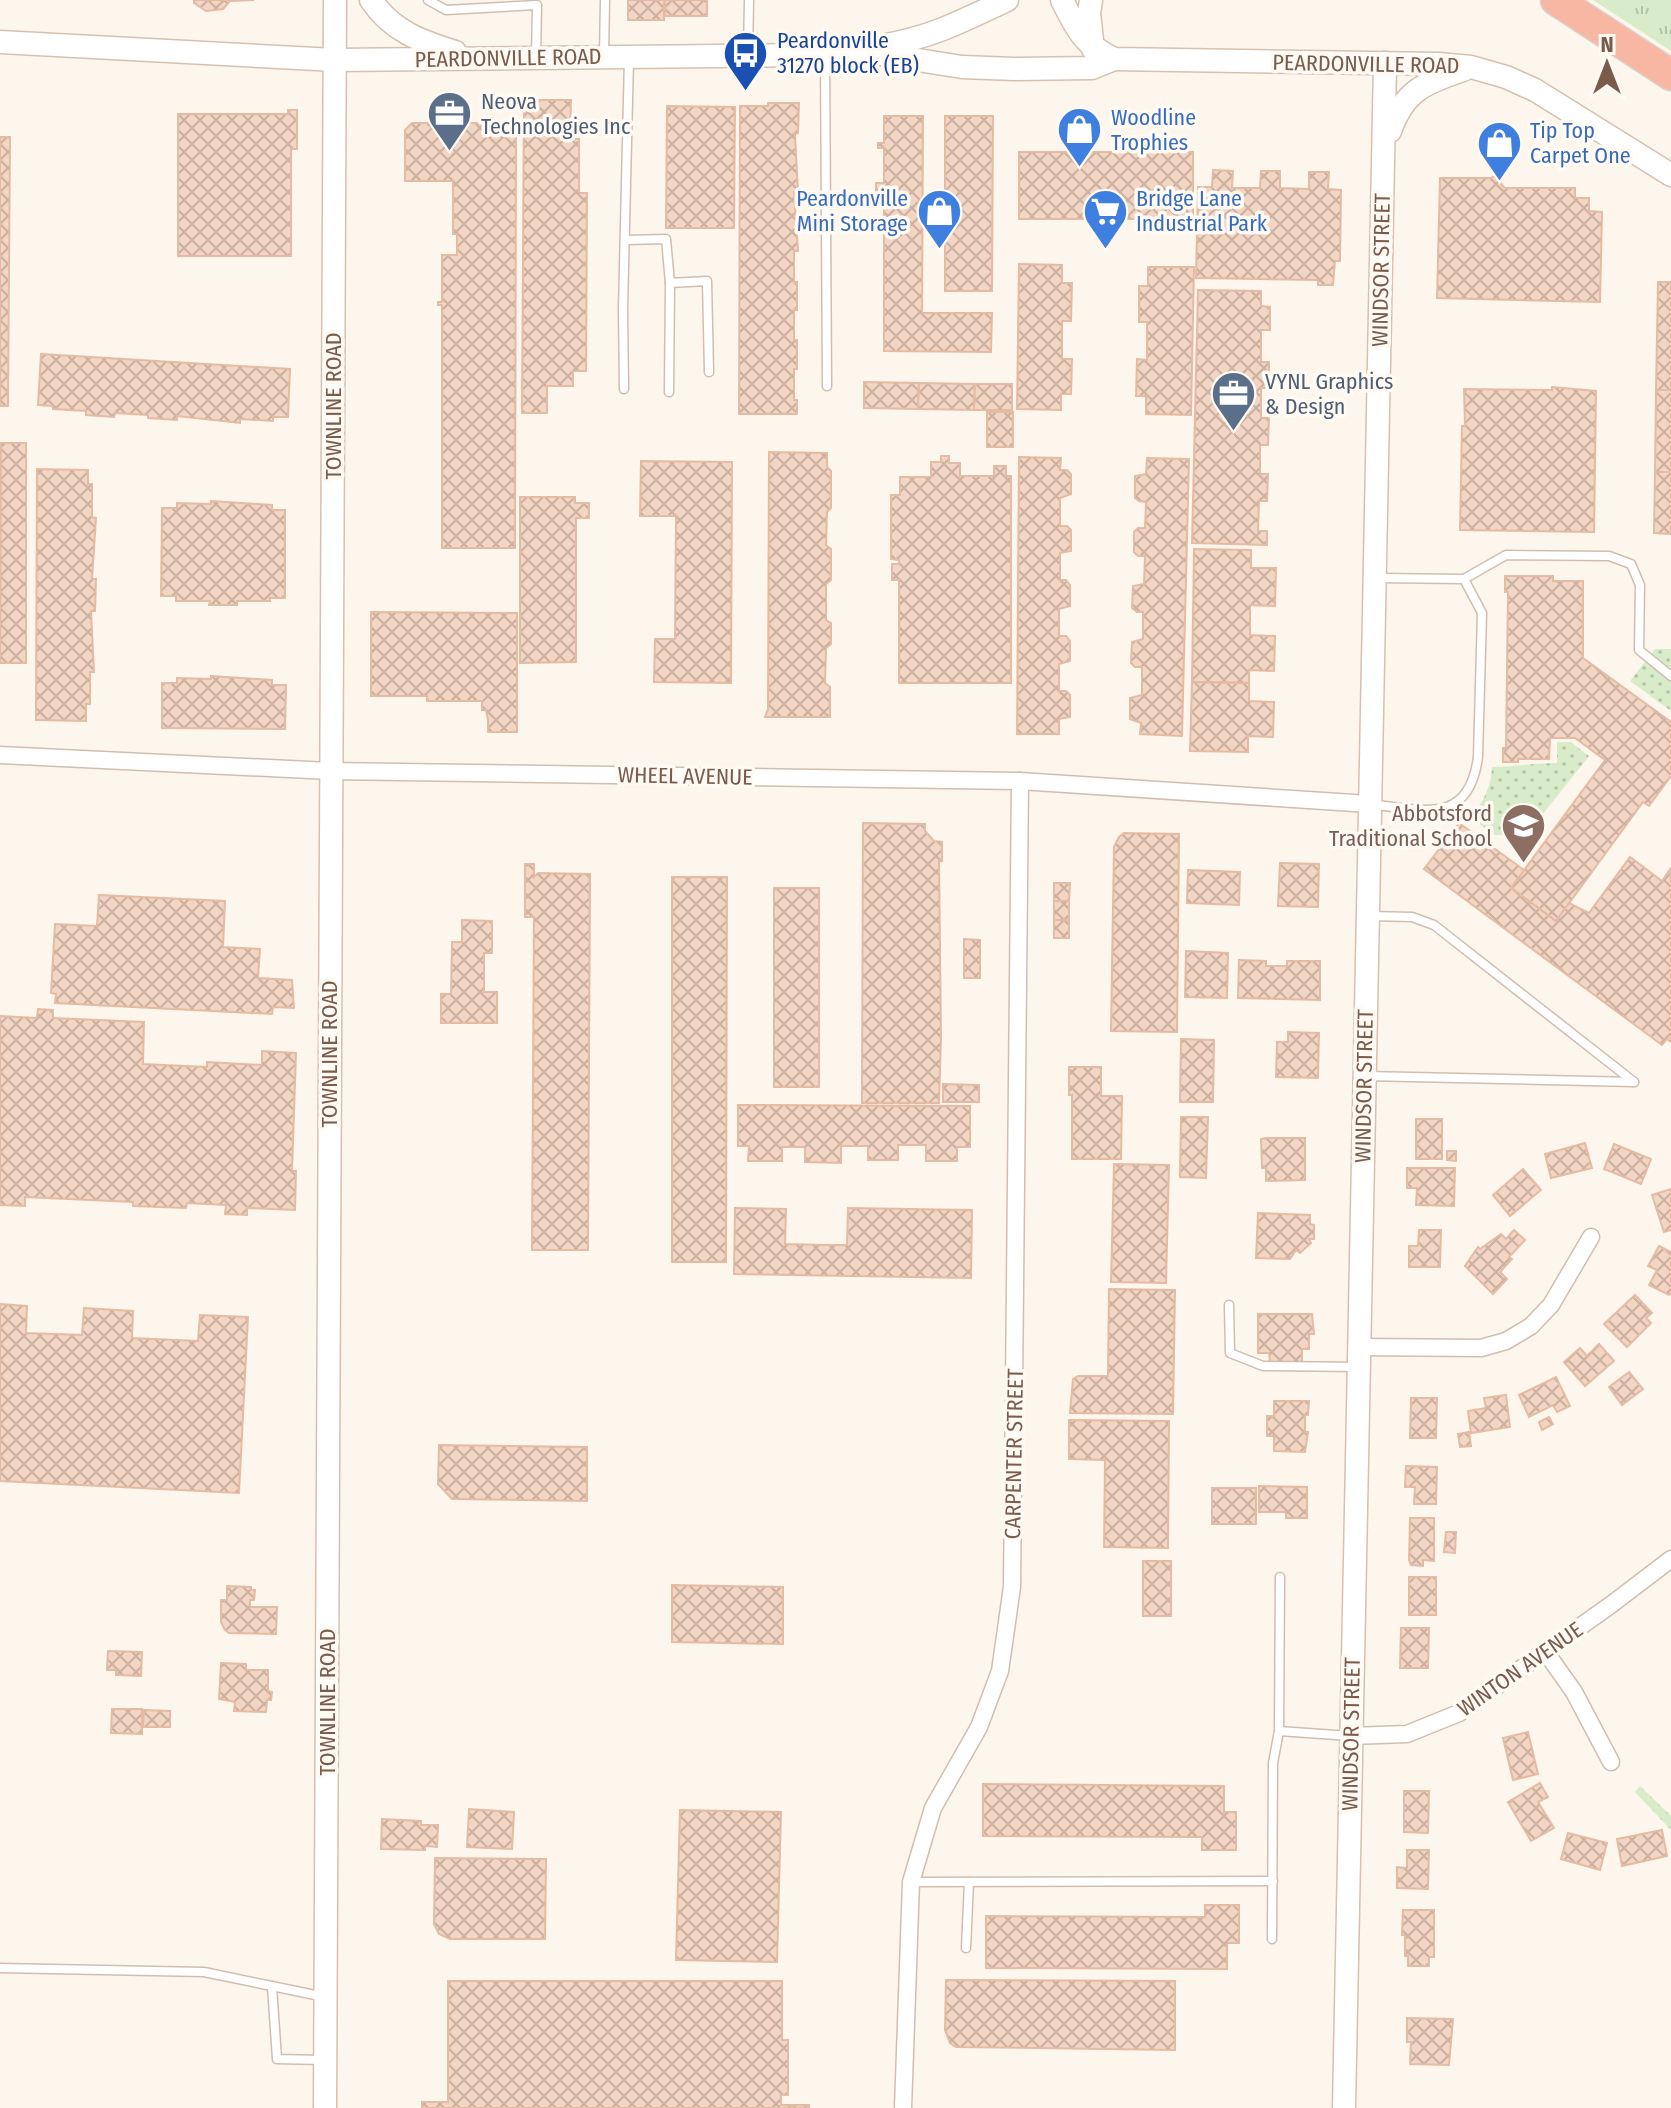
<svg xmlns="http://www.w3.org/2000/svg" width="1671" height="2108" font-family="'Fira Sans Condensed',sans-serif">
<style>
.grass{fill:url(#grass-tufts)}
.park{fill:url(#park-dots)}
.building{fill:url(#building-cross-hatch);stroke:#e6bba3;stroke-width:2}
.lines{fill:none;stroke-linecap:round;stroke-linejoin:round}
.lane-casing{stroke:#d1beb0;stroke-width:11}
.street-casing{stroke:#d1beb0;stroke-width:19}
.secondary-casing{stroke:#d6c0b0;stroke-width:25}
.highway-casing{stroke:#dad1cd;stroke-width:33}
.lane{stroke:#fff;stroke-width:8}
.street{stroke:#fff;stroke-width:16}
.secondary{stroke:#fff;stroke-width:22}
.highway{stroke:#f7b7a3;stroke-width:30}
.labels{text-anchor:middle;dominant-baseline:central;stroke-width:7;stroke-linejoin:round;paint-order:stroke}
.transit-label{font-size:22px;fill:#164399;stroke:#fffaf3;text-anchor:start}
.street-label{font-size:22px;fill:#7a5c4d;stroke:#fffaf3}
.service-label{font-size:22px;fill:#4e5e75;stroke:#fffaf3;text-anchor:start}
.shop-label{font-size:22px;fill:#366cbe;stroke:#fffaf3;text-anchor:start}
.education-label{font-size:22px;fill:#785e54;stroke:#fffaf3;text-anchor:end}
</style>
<defs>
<pattern id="grass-tufts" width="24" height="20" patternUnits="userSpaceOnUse" patternTransform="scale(2)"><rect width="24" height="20" fill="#d8ecc9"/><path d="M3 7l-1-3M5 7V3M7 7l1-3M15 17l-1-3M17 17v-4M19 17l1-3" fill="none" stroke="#b4c2a5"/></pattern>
<pattern id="park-dots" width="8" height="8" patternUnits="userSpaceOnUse" patternTransform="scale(2)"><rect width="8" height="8" fill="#d8ecc9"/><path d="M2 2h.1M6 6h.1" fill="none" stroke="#b4c2a5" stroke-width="1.8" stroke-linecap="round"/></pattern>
<pattern id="building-cross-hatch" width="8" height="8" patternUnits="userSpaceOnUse" patternTransform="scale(2)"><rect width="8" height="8" fill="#f3d5c3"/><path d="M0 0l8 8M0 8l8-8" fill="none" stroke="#cab0a1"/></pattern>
</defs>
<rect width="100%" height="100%" fill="#fdf6ec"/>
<!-- grass -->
<path class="grass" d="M1593,0H1671V51Z"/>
<!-- park -->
<g class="park">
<path d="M1655,649H1671V711L1630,681Z"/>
<path d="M1557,742H1571L1589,756L1531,829L1508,835H1495L1470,817C1484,801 1491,788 1492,767C1514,767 1534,763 1557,763Z"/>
<path d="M1640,1786L1671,1816V1830L1635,1792Z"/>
</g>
<!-- building -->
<g class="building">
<path d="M194,0H254L230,1L223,9L206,11L194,3Z"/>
<rect x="628" y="0" width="36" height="20"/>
<rect x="665" y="0" width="42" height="16"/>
<path d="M524,100H571L570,139H579V193H587L586,371H573V386H547V413H522Z"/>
<path d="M768,103H799L798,133L795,134L798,192H794L798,251H794V282H797V310H794V340H797V369H794V400H797V414H739L740,106H768Z"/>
<path d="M667,106L735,107L734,228H666Z"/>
<path d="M450,107H463L467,112V123H516L515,548H442V305H438V302H442V255H457V234H453V181H405V130L412,123H445V112Z"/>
<path d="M288,110H297V149H291V256H178V114H288Z"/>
<path d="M884,116H923L922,313H992L991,352L884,351V193H876V183H884V148H878V143H884Z"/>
<path d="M945,116H993L992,291H945Z"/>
<path d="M0,137H10L8,406H0Z"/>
<rect x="1019" y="152" width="174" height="67"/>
<path d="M1213,170L1233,171L1232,188H1260L1261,171H1280V188L1309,189V172H1329L1328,189L1341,190L1340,261H1335L1333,285H1318V280L1196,278L1198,187H1212Z"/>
<path d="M1494,176L1505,188H1575V198H1589V211L1602,212L1600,302L1437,298L1440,178H1491Z"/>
<path d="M1019,264L1062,265V283H1072L1071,321H1062V359H1072L1071,394H1061V410L1017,409Z"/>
<path d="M1148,267H1194L1191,415L1146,414V396H1136L1137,359L1147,360V322H1139V286H1148Z"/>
<path d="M1658,282H1671V390H1656Z"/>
<path d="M1198,290L1261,291V306L1270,307V330H1261V362H1269V388H1261V418H1269L1268,445H1260V474H1268L1267,501H1259L1258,531H1267V545L1192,543Z"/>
<path d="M41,354L290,369L288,417H273V421L240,419V423L177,416V420L148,418V415L115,413L114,417L86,415V411L53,409V406L38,405Z"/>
<path d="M864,382L919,383L918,409L864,408Z"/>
<path d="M919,383L975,384L974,410L918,409Z"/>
<path d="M975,384H1012V410H974Z"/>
<path d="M1552,387L1596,391L1594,532L1460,530L1462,426H1465L1464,389L1552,390Z"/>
<path d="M1656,390H1671V472H1655Z"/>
<rect x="987" y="412" width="26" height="35"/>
<path d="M1,443H26V663H0Z"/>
<path d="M769,452L827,453V467L831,471V508L827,512L826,545L831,549V580L826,584V620L831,623V644L826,648L825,683L830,687V717H765L768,709Z"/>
<path d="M941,456H949V463H960V476H994V466H1006V476H1011V683H899V580H892V564H899V560L891,559V495H900V477H931V462H941Z"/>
<path d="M1019,457L1061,458L1060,470H1067L1071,474V494L1060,498V526H1067L1071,530V551L1060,553V580H1066L1070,585V606L1059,609V636H1066L1070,641V661L1059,664V691H1066L1070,695V717L1059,719V734H1017Z"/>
<path d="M1147,458L1189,459L1182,736L1140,734L1141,723L1130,719V698L1142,695V667H1135L1131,663L1132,642L1143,639V612H1137L1132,608L1133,586L1144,584L1145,556H1138L1134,552V532L1138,528H1145L1146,502L1139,501L1135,498V476L1146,474Z"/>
<path d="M641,461L732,462L731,683L654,682L655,639H675L676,516H640Z"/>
<path d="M37,469L88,470V484H92V517L96,518L92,579H96L95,611H91L94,672H90V704H86V721L36,720Z"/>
<path d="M1655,472H1671V534L1654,533Z"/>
<path d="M520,497H575V503H589V518H576V662L520,663Z"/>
<path d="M211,501L272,505V510H285V598H270V601H237V605H209L210,601H176V596H161L162,508H177V503L211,504Z"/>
<path d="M1194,549L1251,550V568H1276L1275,606L1250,605V635L1275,636L1274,671L1249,670V683L1192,682Z"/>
<path d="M1505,576H1553V581H1583V658L1671,722V776L1649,806L1643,802L1556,921L1511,888L1605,760L1575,738H1550L1549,759H1518V762H1503V748H1506L1508,592H1505Z"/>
<path d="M371,612L517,613V732H488V720L486,710H482V701H427V696H371Z"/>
<path d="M211,676L272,680V685H286L285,729L162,728V683H177V678L211,679Z"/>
<path d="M1192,682L1249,683V701L1274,702L1273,737L1248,736V752L1190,751Z"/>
<path d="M863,823L925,824V831L934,841L942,842V861H939L941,1037L939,1103H862Z"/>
<path d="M1459,823L1524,870L1511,888L1556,921L1569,903L1589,913L1630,857L1662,881L1671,868V1042L1667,1039L1662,1045L1424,869Z"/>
<path d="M1124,833L1179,834L1177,1032L1111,1031L1114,847L1119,837Z"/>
<path d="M1280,863L1319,864L1318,907L1278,906Z"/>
<path d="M525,864H534V877L538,873L590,874L588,1250H532L534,917H525Z"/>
<path d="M1188,870L1240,872L1239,905L1187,903Z"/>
<path d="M672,877H727L726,1262H672Z"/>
<path d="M1054,883H1070L1069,901H1054Z"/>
<rect x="774" y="888" width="45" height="199"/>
<path d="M99,895L225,901L223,947L260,949L258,978L292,980L294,1008L273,1007L272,1014L55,1003L56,994L51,993L55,924L97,926Z"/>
<rect x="1054" y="901" width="15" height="19"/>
<path d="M462,920L492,921V953H484V992H497V1023H441V994H451L452,942H462Z"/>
<rect x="1054" y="920" width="15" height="18"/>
<path d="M964,939L980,940V978H964Z"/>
<path d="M1186,951L1228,953L1227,998L1185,997Z"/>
<path d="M1239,960L1266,961V966H1287V961H1320V1000L1238,998Z"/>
<path d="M38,1009L53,1010V1018L144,1022L143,1064L207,1067V1062L262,1065V1051L296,1053L292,1171H296L295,1210L247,1208V1215L225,1214L226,1205L187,1203L186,1208L133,1206V1202L25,1197V1206L0,1205V1016L37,1018Z"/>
<path d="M1288,1032L1319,1033L1318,1078L1276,1077L1277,1042H1288Z"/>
<path d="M1181,1039L1214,1040L1213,1102H1180Z"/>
<path d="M1069,1067H1101V1096H1122L1121,1159H1072V1095H1069Z"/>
<path d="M943,1084L979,1085V1102H943Z"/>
<path d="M738,1105L970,1106V1147H957V1161H926V1145H898V1160H868V1146H841V1163L805,1162V1147H782V1161H748L749,1146H738Z"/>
<path d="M1181,1117H1208L1206,1178L1180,1177Z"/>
<rect x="1416" y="1119" width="26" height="40"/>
<path d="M1266,1138H1305V1180L1266,1181V1168H1262L1261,1139Z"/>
<path d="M1585,1143L1592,1168L1551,1178L1545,1154Z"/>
<path d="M1614,1144L1651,1159L1641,1184L1604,1169Z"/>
<path d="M1447,1151H1456V1161L1447,1160Z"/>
<path d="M1114,1164L1169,1165L1166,1283L1111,1282Z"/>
<path d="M1407,1168H1455L1454,1206L1416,1205L1417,1188H1407Z"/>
<path d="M1523,1169L1541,1190L1510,1216L1493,1195Z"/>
<path d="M1671,1189V1230L1664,1232L1652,1195Z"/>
<path d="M735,1208L786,1209L785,1244L826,1245H847L848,1208L972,1210L971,1278L734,1274Z"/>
<path d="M1258,1213L1310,1215V1224L1314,1225V1239H1309L1311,1243L1300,1253L1296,1250L1290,1259L1256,1258Z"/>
<path d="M1419,1230H1441L1440,1267H1409V1246H1418Z"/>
<path d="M1514,1230L1525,1240L1509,1257L1512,1259L1500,1272L1507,1279L1493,1294L1465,1266L1478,1247L1480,1249L1501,1234L1506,1239Z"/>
<path d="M1659,1246L1671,1252V1291L1669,1295L1649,1285L1657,1270L1648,1266Z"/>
<path d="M1109,1289L1175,1290L1173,1414L1070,1413L1073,1379L1078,1376H1108Z"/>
<path d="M1635,1295L1652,1313L1646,1318L1651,1323L1627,1347L1604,1324Z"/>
<path d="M0,1304L27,1306L26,1333L82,1335L84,1308L133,1311L132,1338L198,1341L200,1315L248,1317L239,1493L0,1481Z"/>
<path d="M1258,1314H1312L1314,1334H1309V1349H1302V1362H1270L1269,1353H1258Z"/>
<path d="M1599,1344L1614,1361L1585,1386L1564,1362L1580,1348L1587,1356Z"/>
<path d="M1629,1372L1643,1389L1622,1405L1609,1387Z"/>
<path d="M1556,1377L1570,1406L1557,1412L1553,1405L1529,1417L1519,1395Z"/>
<path d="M1506,1395L1510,1427L1471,1433L1468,1411L1486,1408L1484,1398Z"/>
<path d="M1411,1398H1437L1436,1438H1410Z"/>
<path d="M1274,1401H1309L1308,1415H1305V1432H1308L1305,1452L1274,1451V1436H1267V1416H1274Z"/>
<path d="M1549,1417L1553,1424L1542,1430L1539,1422Z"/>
<path d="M1069,1420L1169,1421L1168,1548L1104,1547L1105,1460L1069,1459Z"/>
<path d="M1469,1432L1471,1446L1460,1447L1458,1434Z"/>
<path d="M439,1445L587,1447V1501L452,1499L438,1484Z"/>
<path d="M1406,1466L1437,1467L1436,1504H1414L1415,1487H1405Z"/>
<path d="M1259,1486L1307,1487V1518H1286V1512H1259Z"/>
<rect x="1212" y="1488" width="44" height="36"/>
<path d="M1410,1518H1434V1561L1423,1560V1566L1411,1565L1409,1560Z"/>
<path d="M1446,1532H1456L1455,1553L1444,1552Z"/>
<rect x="1143" y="1561" width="28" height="55"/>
<rect x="1409" y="1577" width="27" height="38"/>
<path d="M672,1585L783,1587V1644L672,1642Z"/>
<path d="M227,1586L251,1587V1590H255L254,1600H250V1607H277L276,1634L229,1633L225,1630L221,1622V1600H227Z"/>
<path d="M1401,1628H1429L1428,1668H1400Z"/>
<path d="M108,1651L142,1652L141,1676L116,1675V1670H107Z"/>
<path d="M221,1663L246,1664V1670H268V1691L272,1692L271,1700H267L266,1712L234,1711L235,1702L219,1699Z"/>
<path d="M112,1709H142V1734L111,1733Z"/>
<path d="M144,1710L170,1711V1727H143Z"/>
<path d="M1528,1732L1538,1774L1513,1780L1503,1738Z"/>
<path d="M1540,1783L1548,1797L1538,1802L1554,1828L1531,1841L1508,1802Z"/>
<path d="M983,1784L1224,1786V1812H1236V1850H1202V1837L983,1836Z"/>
<path d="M1404,1791H1429L1428,1833L1404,1832Z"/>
<path d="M469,1809L514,1812L512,1849L467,1847Z"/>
<path d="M680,1810L781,1812L777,1962L676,1960Z"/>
<path d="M382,1819L421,1821V1825H438L437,1847L425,1846V1850L381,1849Z"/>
<path d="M1662,1830L1667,1856L1622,1866L1617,1839Z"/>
<path d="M1568,1833L1607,1843L1600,1870L1561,1859Z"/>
<path d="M1407,1850H1429L1428,1889L1397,1888V1867L1407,1868Z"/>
<path d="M435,1858L546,1859L545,1939H450L439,1934L434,1924Z"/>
<path d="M1205,1905H1239V1943H1227V1969L986,1968V1916L1205,1917Z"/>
<path d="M1403,1910H1434V1957H1429V1966H1408V1956H1405V1935H1402Z"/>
<path d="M946,1980L1175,1981V2050L956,2047L950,2043L945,2030Z"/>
<path d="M448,1981H782V2040H788V2095H781V2105H809V2108H422V2102H448Z"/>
<path d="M1407,2018L1453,2019L1449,2065L1410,2064L1411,2042H1407Z"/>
</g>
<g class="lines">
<defs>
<g id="lane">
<path d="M428,0L446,10L537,5L536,57"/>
<path d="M825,54L827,386"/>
<path d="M748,55L749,0"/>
<path d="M604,56L605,0"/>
<path d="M626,240L666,239L670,283L669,392"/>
<path d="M670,283L707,281L709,372"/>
<path d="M624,389L623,309L629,58"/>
<path d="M1464,579L1506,555L1609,556L1631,564L1640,585L1639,650L1671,676"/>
<path d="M1370,804C1423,810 1469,826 1478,757L1482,613L1464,579L1378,578"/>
<path d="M1370,916L1412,917L1434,925L1634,1082"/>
<path d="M1365,1076L1634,1082"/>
<path d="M1229,1305L1230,1353L1263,1366L1358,1367"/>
<path d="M1279,1731L1350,1736"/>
<path d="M912,1882L1273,1881"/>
<path d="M1272,1939L1273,1763L1279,1731L1280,1577"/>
<path d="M966,1948L969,1882"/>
<path d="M0,1968L204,1972L325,1997"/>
<path d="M272,1986L277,2059L323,2060"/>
</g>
<g id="street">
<path d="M0,755L330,771L1020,781L1369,804"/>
<path d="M1359,1347L1481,1348L1506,1341L1531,1326L1551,1305L1591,1237"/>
<path d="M1545,1651L1574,1692L1611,1762"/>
<path d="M1351,1736L1407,1734L1459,1713L1612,1604L1671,1559"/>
<path d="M903,2108L911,1882L933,1808L979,1727L1000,1671L1012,1587L1020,781"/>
</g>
<g id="secondary">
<path d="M371,0C392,31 420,41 455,52"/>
<path d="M1062,0C1077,30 1083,44 1114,59L1438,64L1471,67L1506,77L1535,90L1671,175"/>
<path d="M1091,0L1089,13L1093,49"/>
<path d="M0,42L335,60L807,55C853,51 900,46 943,29C965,20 986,10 1007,0"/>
<path d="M874,53L962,67L1014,69L1092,68L1114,59"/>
<path d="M1390,131C1404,91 1424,83 1463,70"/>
<path d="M325,2108L335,0"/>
<path d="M1344,2108L1385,63"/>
</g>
<path id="highway" d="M1556,0L1671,75"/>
</defs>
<!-- lane casing -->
<use href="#lane" class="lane-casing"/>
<!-- street casing -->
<use href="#street" class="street-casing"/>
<!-- secondary casing -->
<use href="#secondary" class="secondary-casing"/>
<!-- highway casing -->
<use href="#highway" class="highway-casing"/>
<!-- lane -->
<use href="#lane" class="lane"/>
<!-- street -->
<use href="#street" class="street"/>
<!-- secondary -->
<use href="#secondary" class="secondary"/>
<!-- highway -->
<use href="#highway" class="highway"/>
</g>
<!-- icons -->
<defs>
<symbol id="bus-pin" viewBox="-11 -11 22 30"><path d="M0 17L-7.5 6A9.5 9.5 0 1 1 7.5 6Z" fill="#1a4fb4" stroke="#fffaf3"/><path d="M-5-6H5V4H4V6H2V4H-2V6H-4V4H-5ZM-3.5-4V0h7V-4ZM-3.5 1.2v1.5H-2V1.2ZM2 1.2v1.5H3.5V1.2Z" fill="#fff"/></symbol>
<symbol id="office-pin" viewBox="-11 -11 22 30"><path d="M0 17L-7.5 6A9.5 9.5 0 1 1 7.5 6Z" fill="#5c6f8a" stroke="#fffaf3"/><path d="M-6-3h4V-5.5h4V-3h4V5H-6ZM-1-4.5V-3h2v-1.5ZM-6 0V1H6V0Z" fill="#fff"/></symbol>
<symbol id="shop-pin" viewBox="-11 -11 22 30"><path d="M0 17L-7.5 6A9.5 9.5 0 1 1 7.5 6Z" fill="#3f7fe0" stroke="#fffaf3"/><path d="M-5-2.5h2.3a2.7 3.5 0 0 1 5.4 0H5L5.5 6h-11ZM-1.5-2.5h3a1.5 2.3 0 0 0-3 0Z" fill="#fff"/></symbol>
<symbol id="supermarket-pin" viewBox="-11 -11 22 30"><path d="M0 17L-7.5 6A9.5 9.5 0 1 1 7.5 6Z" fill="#3f7fe0" stroke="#fffaf3"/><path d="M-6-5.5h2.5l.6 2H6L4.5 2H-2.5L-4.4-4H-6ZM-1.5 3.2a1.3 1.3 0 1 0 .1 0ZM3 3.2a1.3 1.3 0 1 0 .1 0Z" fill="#fff"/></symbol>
<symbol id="school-pin" viewBox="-11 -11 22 30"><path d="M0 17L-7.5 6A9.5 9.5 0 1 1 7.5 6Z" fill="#8d6e63" stroke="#fffaf3"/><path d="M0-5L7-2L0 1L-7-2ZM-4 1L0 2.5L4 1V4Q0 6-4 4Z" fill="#fff"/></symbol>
</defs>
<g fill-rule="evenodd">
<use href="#bus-pin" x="720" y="28" width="51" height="69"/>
<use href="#office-pin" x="424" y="88" width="51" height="69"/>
<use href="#shop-pin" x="1054" y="104" width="51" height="69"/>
<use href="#shop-pin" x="1474" y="118" width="51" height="69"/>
<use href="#shop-pin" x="914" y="186" width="51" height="69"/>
<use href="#supermarket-pin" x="1080" y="186" width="51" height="69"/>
<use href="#office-pin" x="1208" y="368" width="51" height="69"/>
<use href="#school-pin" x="1498" y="800" width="51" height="69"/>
</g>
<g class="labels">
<!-- transit labels -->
<g class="transit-label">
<text x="777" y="40">Peardonville<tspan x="777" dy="25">31270 block (EB)</tspan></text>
</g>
<!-- street labels -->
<g class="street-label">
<text transform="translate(508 58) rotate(-1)">PEARDONVILLE ROAD</text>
<text transform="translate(1366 64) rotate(1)">PEARDONVILLE ROAD</text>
<text transform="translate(1381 270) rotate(-89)">WINDSOR STREET</text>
<text transform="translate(333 406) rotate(-90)">TOWNLINE ROAD</text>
<text transform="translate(685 776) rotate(1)">WHEEL AVENUE</text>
<text transform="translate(329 1054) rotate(-90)">TOWNLINE ROAD</text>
<text transform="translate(1364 1086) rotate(-89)">WINDSOR STREET</text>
<text transform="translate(1014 1454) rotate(-89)">CARPENTER STREET</text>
<text transform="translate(1520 1669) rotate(-35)">WINTON AVENUE</text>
<text transform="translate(327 1702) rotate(-90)">TOWNLINE ROAD</text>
<text transform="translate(1351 1734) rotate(-89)">WINDSOR STREET</text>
</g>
<!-- service labels -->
<g class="service-label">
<text x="481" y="101">Neova<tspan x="481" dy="25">Technologies Inc</tspan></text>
<text x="1265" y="381">VYNL Graphics<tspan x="1265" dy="25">&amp; Design</tspan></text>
</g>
<!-- shop labels -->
<g class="shop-label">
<text x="1111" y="117">Woodline<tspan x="1111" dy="25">Trophies</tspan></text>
<text x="1530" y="130">Tip Top<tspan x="1530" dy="25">Carpet One</tspan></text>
<text x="908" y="198" text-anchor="end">Peardonville<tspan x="908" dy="25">Mini Storage</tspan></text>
<text x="1136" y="198">Bridge Lane<tspan x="1136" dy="25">Industrial Park</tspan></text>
</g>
<!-- education labels -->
<g class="education-label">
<text x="1492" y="813">Abbotsford<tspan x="1492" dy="25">Traditional School</tspan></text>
</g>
</g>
<!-- north arrow -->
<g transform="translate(1607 64)" stroke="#fffaf3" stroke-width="6" paint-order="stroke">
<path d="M0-6L14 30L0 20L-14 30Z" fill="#7a5c4d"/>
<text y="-12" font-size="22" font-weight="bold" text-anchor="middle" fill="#7a5c4d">N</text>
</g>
</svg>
